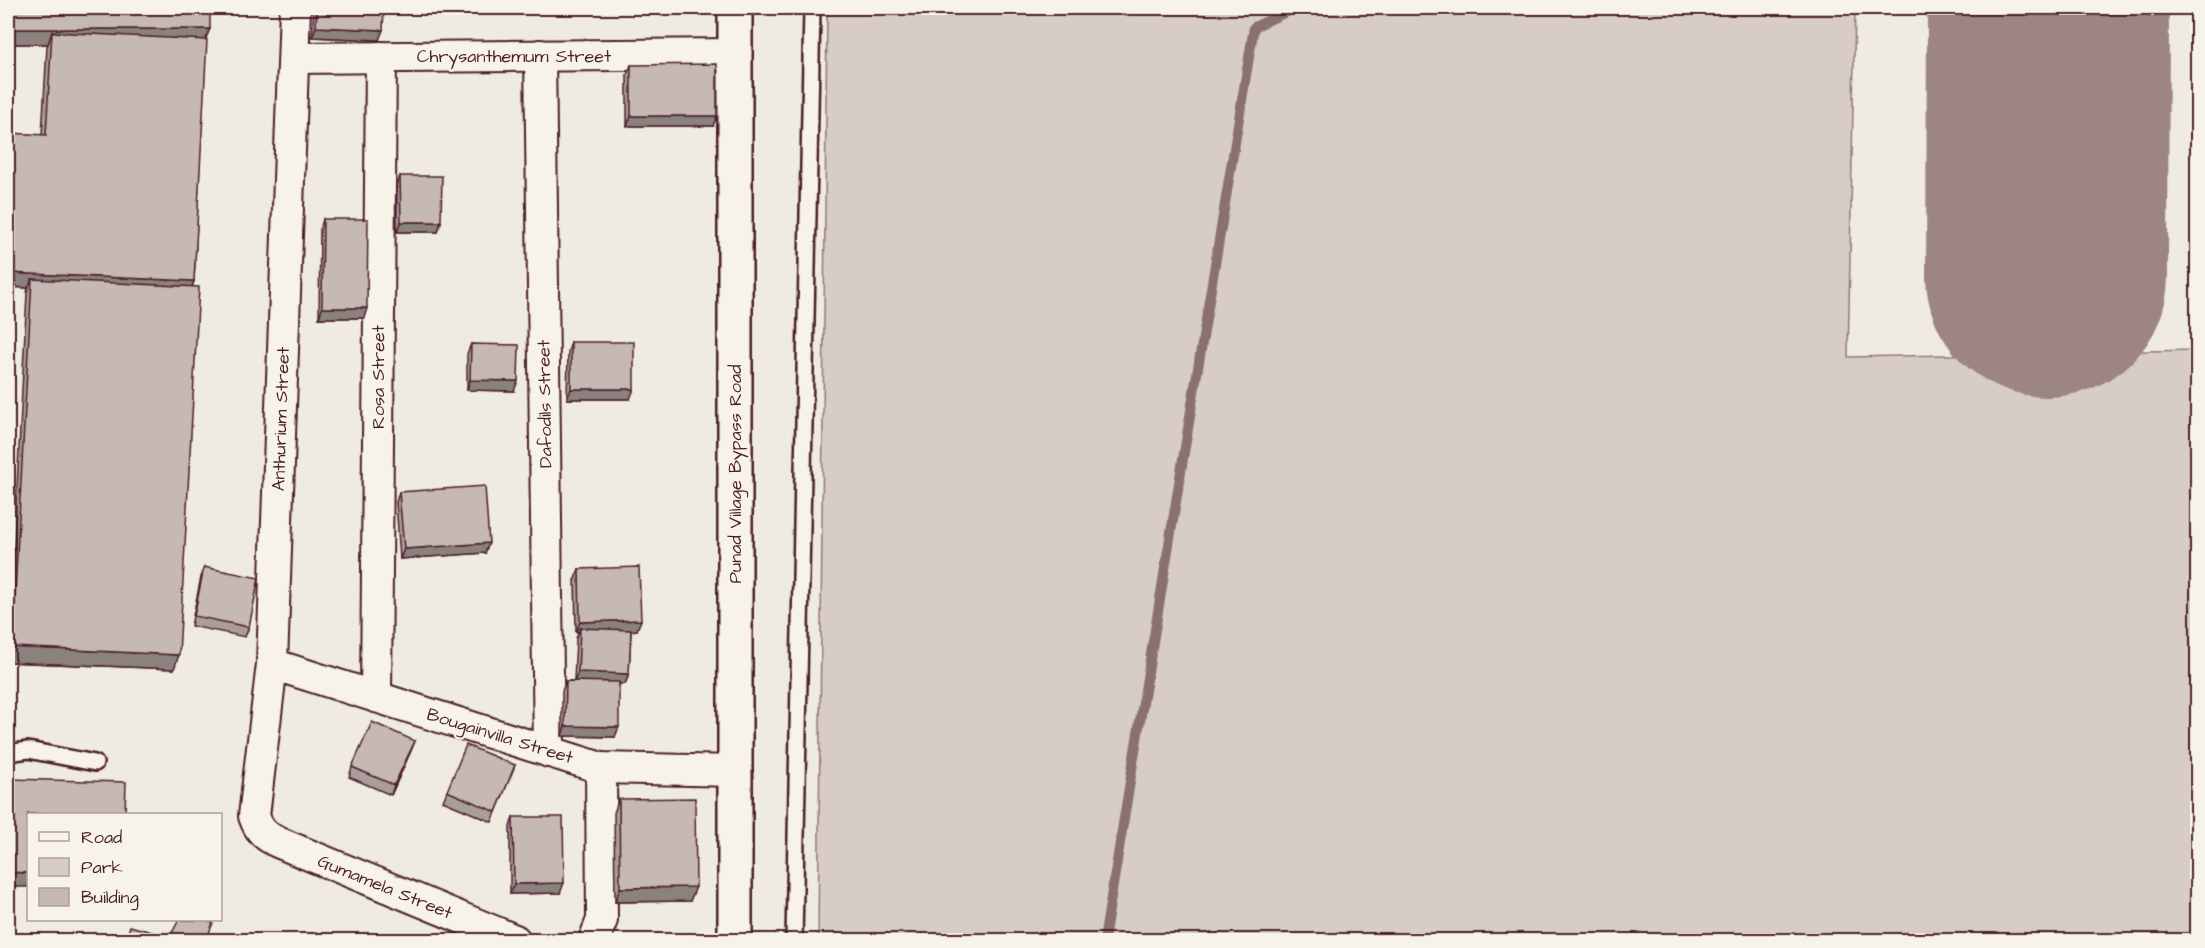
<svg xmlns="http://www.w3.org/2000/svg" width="2205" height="948" font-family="'Architects Daughter',sans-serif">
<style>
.green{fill:#d8cdc6;stroke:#917678;stroke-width:1.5}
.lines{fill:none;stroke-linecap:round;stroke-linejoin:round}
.stream{stroke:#8b6f72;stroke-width:10}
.runway{stroke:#9d8586;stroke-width:242}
.lane-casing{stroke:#4a1f2b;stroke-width:20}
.street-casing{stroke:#4a1f2b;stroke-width:34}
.secondary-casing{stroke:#4a1f2b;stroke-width:38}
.lane{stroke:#f7f3e8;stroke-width:15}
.street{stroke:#f7f3e8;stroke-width:30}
.secondary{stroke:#f7f3e8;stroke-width:33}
.wall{fill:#aa9e9a;stroke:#4a1f2b;stroke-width:1.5}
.shaded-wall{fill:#8b817d;stroke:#4a1f2b;stroke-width:1.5}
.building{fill:#c6b8b3;stroke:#4a1f2b;stroke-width:1.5}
.labels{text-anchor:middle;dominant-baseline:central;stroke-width:4.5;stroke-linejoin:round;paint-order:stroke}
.street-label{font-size:18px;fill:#4a1f2b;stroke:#f7f3e8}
</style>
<rect width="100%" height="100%" fill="#f0ebe0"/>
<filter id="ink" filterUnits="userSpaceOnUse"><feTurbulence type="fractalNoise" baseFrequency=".0167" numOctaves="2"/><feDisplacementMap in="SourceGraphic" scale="12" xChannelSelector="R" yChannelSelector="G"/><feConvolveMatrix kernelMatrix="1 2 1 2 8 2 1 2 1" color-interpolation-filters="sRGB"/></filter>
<g filter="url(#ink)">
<!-- green -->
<path class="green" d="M827,8H1855L1848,357L2197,350V940H818Z"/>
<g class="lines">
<!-- stream -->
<path class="stream" d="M1104,940L1254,27L1295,8"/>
<!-- runway -->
<path class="runway" d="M2047,276L2048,8"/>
<defs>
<g id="lane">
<path d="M8,753L28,750L95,763"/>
<path d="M794,940L812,8"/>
</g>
<g id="street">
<path d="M295,8L272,664L254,816C259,831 266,837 280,843L515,940"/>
<path d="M540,55L549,752"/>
<path d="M294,58L735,54"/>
<path d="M272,664L601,768L735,771"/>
<path d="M376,697L381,57"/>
<path d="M594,940L602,920L601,768"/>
</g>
<path id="secondary" d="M735,8V940"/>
</defs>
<!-- lane casing -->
<use href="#lane" class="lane-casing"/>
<!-- street casing -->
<use href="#street" class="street-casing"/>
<!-- secondary casing -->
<use href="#secondary" class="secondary-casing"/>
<!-- lane -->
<use href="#lane" class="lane"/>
<!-- street -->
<use href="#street" class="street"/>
<!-- secondary -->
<use href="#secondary" class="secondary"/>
</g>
<!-- wall -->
<g class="wall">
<path d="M8,8H210L206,40L194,281L192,287L174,669L8,662L27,293L28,288L8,287V133L42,135L47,46L48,44H8Z"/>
<path d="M314,8H384L379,40L312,37Z"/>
<path d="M631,65L713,126H627V75Z"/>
<path d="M400,176L441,222L438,232H397V186Z"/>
<path d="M323,219L364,318H319L320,229Z"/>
<path d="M571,342L630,399H567L568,352Z"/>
<path d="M471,344L514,391L467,390V354Z"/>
<path d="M399,492L485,553L400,559L396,502Z"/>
<path d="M204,567L249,627L245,637L191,626L201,577Z"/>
<path d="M579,569L637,630L631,631L629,674L625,684H619L615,737L562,736V691L566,681H574L576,638L579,632H576L575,579Z"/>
<path d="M415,741L391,795L349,777L352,767Z"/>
<path d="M515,765L492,822L443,801L447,791Z"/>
<path d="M619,799L690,901L615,902L614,813Z"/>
<path d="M513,817L560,893L510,894V827Z"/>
</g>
<!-- shaded-wall -->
<g class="shaded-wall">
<path d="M316,27L383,30L379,40L312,37Z"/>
<path d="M10,29H210L204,43L52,32L48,44H8V36Z"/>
<path d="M631,116H717L713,126H627Z"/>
<path d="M401,222H441L438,232H397Z"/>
<path d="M8,273L194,281L189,296L32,279L28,288L8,287Z"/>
<path d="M322,308H367L364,318H319Z"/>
<path d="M470,380L518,381L514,391L467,390Z"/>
<path d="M571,389H634L630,399H567Z"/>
<path d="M489,543L485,553L400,559L404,549Z"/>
<path d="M641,620L637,630L580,632V628L579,632H576L580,622Z"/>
<path d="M12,647L179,655L174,669L8,662Z"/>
<path d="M578,672L629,674L625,684L574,682Z"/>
<path d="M565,726L619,727L615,737L562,736Z"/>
<path d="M415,741L411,751L391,795L394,785Z"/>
<path d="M8,872L28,873V887H8Z"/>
<path d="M564,883L560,893L510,894L514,884Z"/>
<path d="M696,887L690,901L615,902L620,888Z"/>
</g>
<!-- building -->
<g class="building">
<rect x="10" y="8" width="200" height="21"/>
<path d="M317,8H384L383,30L316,27Z"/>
<path d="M52,32L207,40L194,281L8,273V133L46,135Z"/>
<path d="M717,64V116H631V65Z"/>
<path d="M400,176H442L441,222H401Z"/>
<path d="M323,219H368L367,308H322Z"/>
<path d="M32,279L199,287L179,655L12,647Z"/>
<rect x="571" y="342" width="63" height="47"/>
<path d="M471,344L519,345L518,381L470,380Z"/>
<path d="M485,486L489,543L404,549L399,492Z"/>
<path d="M204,567L259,578L249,627L194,616Z"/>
<path d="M639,567L641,620L580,622L579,569Z"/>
<path d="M580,628L631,630L629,674L578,672Z"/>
<path d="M566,681L619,682V727L565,726Z"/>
<path d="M372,722L415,741L394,785L352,767Z"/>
<path d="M466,745L515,765L496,812L447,791Z"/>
<path d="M8,779L126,782L125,814H28V873L8,872Z"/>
<path d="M695,798L696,887L620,888L619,799Z"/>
<path d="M513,817H563L564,883L514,884Z"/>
<path d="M179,920H205L213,923L206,940H168Z"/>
<path d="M130,926L163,935L162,940H126Z"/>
</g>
</g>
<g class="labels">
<!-- street labels -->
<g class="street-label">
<text x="514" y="56">Chrysanthemum Street</text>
<text transform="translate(378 377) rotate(-90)">Rosa Street</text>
<text transform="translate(545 404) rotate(-91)">Dafodils Street</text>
<text transform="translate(281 419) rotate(-88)">Anthurium Street</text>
<text transform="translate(735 474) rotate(-90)">Punad Village Bypass Road</text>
<text transform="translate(500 736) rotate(17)">Bougainvilla Street</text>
<text transform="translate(385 887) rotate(22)">Gumamela Street</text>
</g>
</g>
<!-- margin -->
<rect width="2205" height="948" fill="none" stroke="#f7f3e8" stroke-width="30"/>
<rect x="15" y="15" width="2175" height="918" fill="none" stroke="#4a1f2b" stroke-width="2" filter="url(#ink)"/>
<!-- legend -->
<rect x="27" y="813" width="195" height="108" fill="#f7f3e8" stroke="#b29e9c" stroke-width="1.5"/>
<rect x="39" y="832" width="30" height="9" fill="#f7f3e8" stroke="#b29e9c" stroke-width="1.5"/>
<text x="81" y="843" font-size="18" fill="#4a1f2b">Road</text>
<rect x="39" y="858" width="30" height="18" fill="#d8cdc6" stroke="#b29e9c" stroke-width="1.5"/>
<text x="81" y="873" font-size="18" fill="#4a1f2b">Park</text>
<rect x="39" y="888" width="30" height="18" fill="#c6b8b3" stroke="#b29e9c" stroke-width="1.5"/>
<text x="81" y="903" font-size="18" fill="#4a1f2b">Building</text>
</svg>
